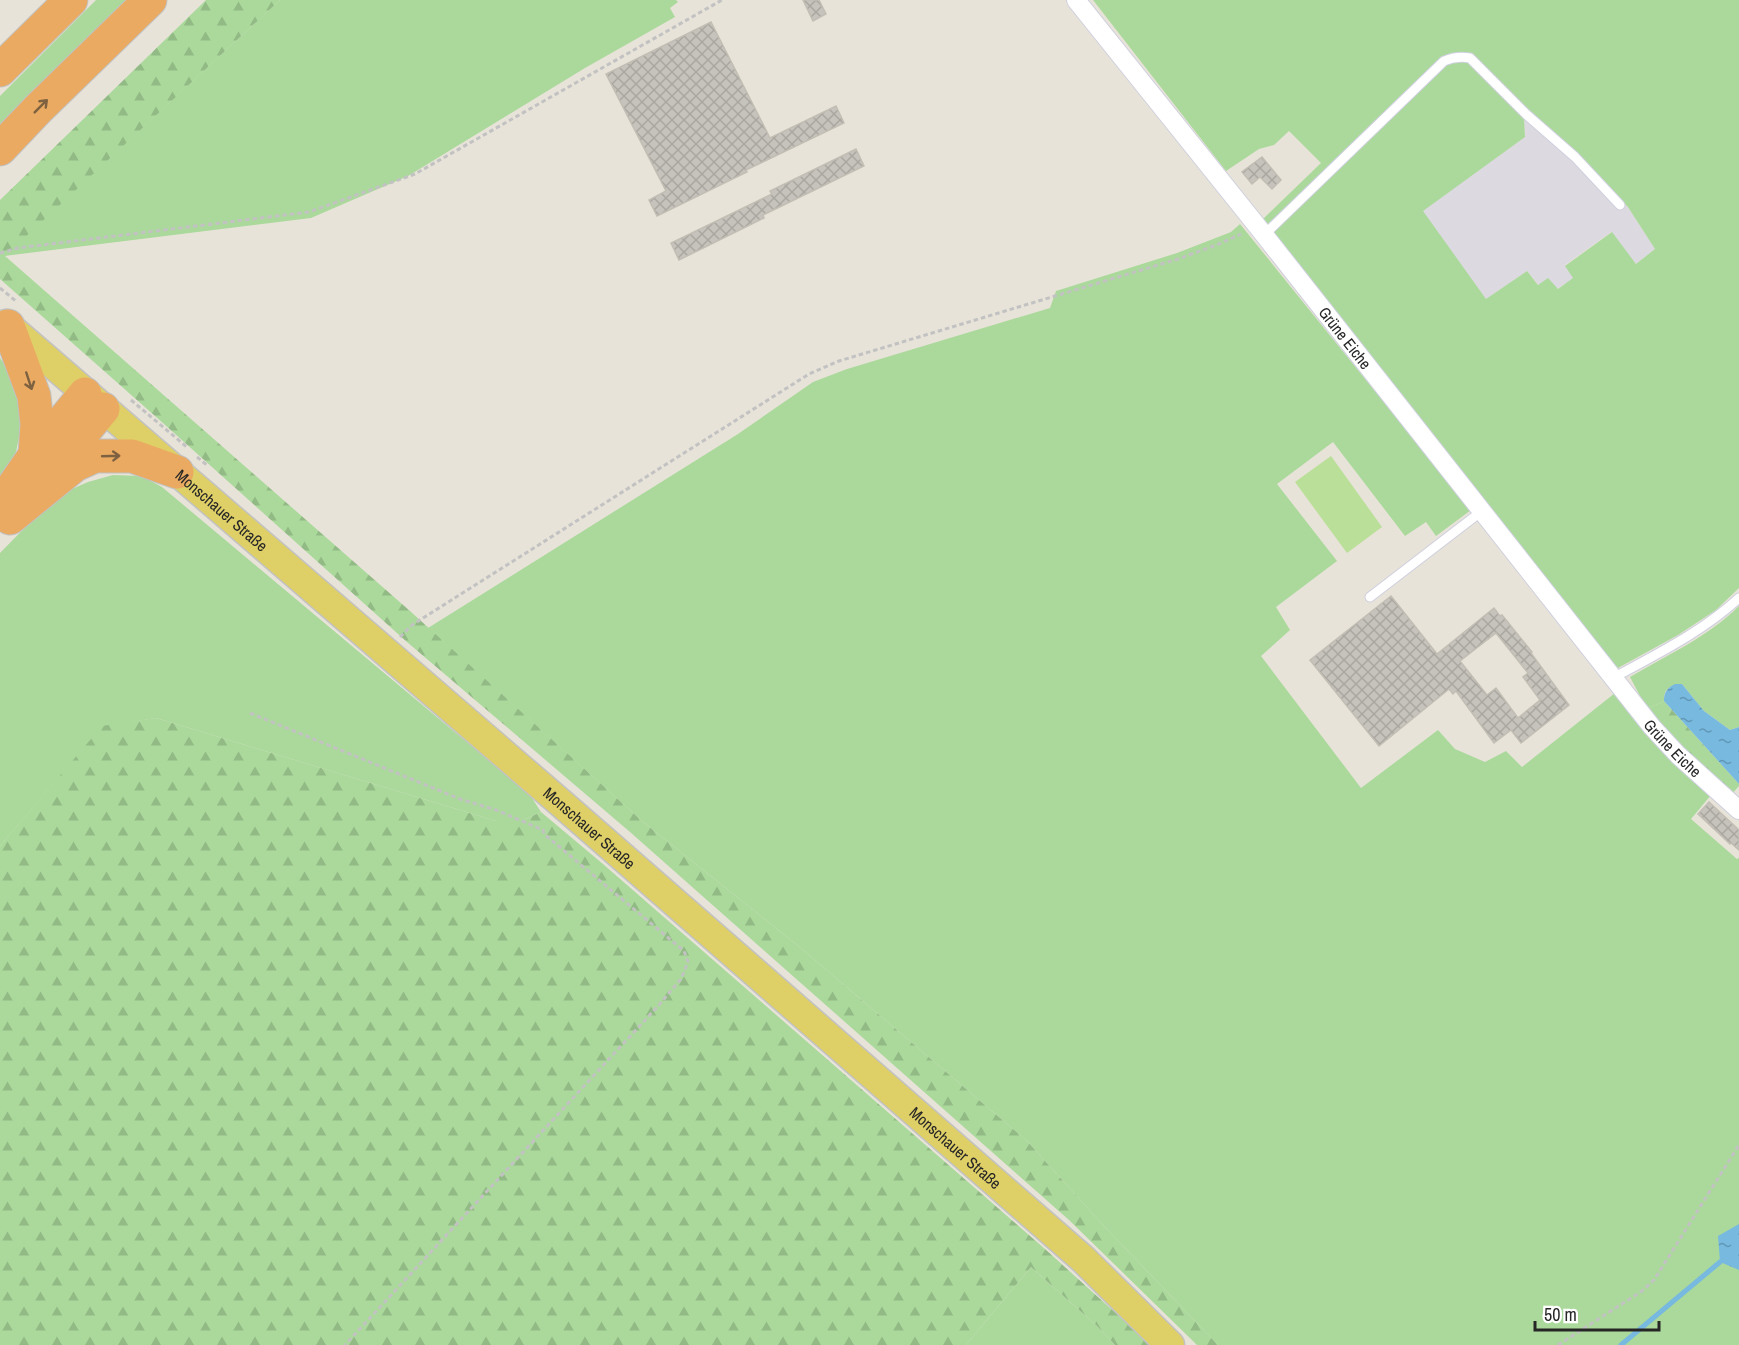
<svg xmlns="http://www.w3.org/2000/svg" width="1739" height="1345" font-family="'Archivo Narrow',sans-serif">
<style>
.industrial{fill:#dcd9e0}
.grass{fill:#aad99b;fill-rule:evenodd}
.forest{fill:url(#forest-firs)}
.pitch{fill:#badf98}
.water{fill:url(#water-ripples)}
.lines{fill:none;stroke-linecap:round;stroke-linejoin:round}
.stream{stroke:#77b9df;stroke-width:5}
.building{fill:url(#building-cross-hatch);stroke:#c2beb4;stroke-width:1.5;fill-rule:evenodd}
.service-casing{stroke:#cfd0de;stroke-width:11}
.minor-casing{stroke:#cfd0de;stroke-width:20}
.primary-casing{stroke:#c2c2c2;stroke-width:31}
.motorway-casing{stroke:#c2c2c2;stroke-width:35}
.path{stroke:#c2c2c2;stroke-width:3;stroke-dasharray:4.5 3;stroke-linecap:butt}
.service{stroke:#fff;stroke-width:9}
.minor{stroke:#fff;stroke-width:18}
.primary{stroke:#dfcf67;stroke-width:28}
.motorway{stroke:#eaaa61;stroke-width:33}
.oneway{stroke:#7e6141}
.labels{text-anchor:middle;dominant-baseline:central;stroke-width:4.5;stroke-linejoin:round;paint-order:stroke}
.street-label{font-size:16px;fill:#262626;stroke:#fff}
</style>
<defs>
<pattern id="forest-firs" width="22" height="20" patternUnits="userSpaceOnUse" patternTransform="scale(1.5)"><rect width="22" height="20" fill="#aad99b"/><path d="M5 1l3.5 6h-7zM16 11l3.5 6h-7z" fill="#92ba85"/></pattern>
<pattern id="water-ripples" width="26" height="14" patternUnits="userSpaceOnUse" patternTransform="scale(1.5)"><rect width="26" height="14" fill="#77b9df"/><path d="M2 4q2-2 4 0t4 0M15 11q2-2 4 0t4 0" fill="none" stroke="#6196b5"/></pattern>
<pattern id="building-cross-hatch" width="8" height="8" patternUnits="userSpaceOnUse" patternTransform="scale(1.5)"><rect width="8" height="8" fill="#c6c2bc"/><path d="M0 0l8 8M0 8l8-8" fill="none" stroke="#aaa7a1"/></pattern>
</defs>
<rect width="100%" height="100%" fill="#e8e3d9"/>
<!-- industrial -->
<path class="industrial" d="M1532,111L1628,207L1655,249L1636,264L1611,232L1565,265L1574,278L1557,289L1539,285L1527,271L1486,299L1422,211L1525,137L1524,118Z"/>
<!-- grass -->
<g class="grass">
<path d="M96,0H136L0,133V96Z"/>
<path d="M280,0H676L678,2L670,8L675,17L585,68L408,176L311,218L4,256Z"/>
<path d="M1093,0H1739V588L1716,610L1678,635L1616,669L1449,455L1261,221L1321,163L1289,131L1274,145L1259,149L1226,171ZM1532,112L1628,207L1655,249L1636,264L1612,232L1565,266L1573,278L1558,289L1548,278L1538,285L1527,271L1486,299L1423,211L1525,137L1524,118Z"/>
<path d="M1240,224L1471,510L1436,536L1426,522L1405,536L1333,442L1277,484L1337,561L1276,607L1290,630L1261,656L1361,788L1438,730L1455,749L1485,762L1506,751L1522,767L1615,693L1711,795L1691,819L1737,859L1739,858V1345H1218L1103,1225L1027,1141L802,949L642,821L428,628L738,434L813,382L847,369L1050,308L1056,291L1177,253L1231,232Z"/>
<path d="M0,358L13,377L23,419L14,461L0,484Z"/>
<path d="M113,475L142,476L162,487L530,795L541,812L521,821H496L156,718L102,727L0,846V553L56,496L88,482Z"/>
<path d="M1739,606V727L1730,730L1704,711L1682,684C1670,686 1664,687 1664,701L1647,709L1630,677C1667,655 1708,637 1739,606Z"/>
<path d="M1031,1267L1097,1326L1115,1345H966Z"/>
</g>
<!-- forest -->
<g class="forest">
<path d="M206,0H280L5,256L410,611L642,821L802,949L1027,1141L1103,1225L1218,1345H1197L1069,1220L630,832L407,642L164,424L0,279V200Z"/>
<path d="M1664,701L1739,784V786L1731,795L1670,740L1647,709Z"/>
<path d="M156,718L496,821H521L541,812L603,864L1045,1249L1151,1345H1115L1097,1326L1031,1267L966,1345H0V846L102,726Z"/>
</g>
<!-- pitch -->
<path class="pitch" d="M1331,456L1382,527L1347,553L1295,482Z"/>
<!-- water -->
<g class="water">
<path d="M1675,684H1682L1704,711L1730,730L1739,727V784L1664,701C1664,692 1667,688 1675,684Z"/>
<path d="M1739,1224V1270L1720,1262L1718,1236Z"/>
</g>
<g class="lines">
<!-- stream -->
<path class="stream" d="M1621,1345L1720,1262"/>
</g>
<!-- building -->
<g class="building">
<path d="M803,0H819L826,14L813,21Z"/>
<path d="M711,22L770,138L836,106L844,123L746,170L747,172L657,216L649,200L666,191L606,74Z"/>
<path d="M856,149L864,166L763,215L764,218L679,260L671,243L772,194L770,191Z"/>
<path d="M1262,157L1281,180L1272,189L1260,177L1252,184L1242,172Z"/>
<path d="M1391,596L1437,654L1494,608L1500,616L1502,615L1532,652L1531,653L1569,705L1521,743L1511,730L1494,743L1456,691L1453,694L1449,689L1379,746L1310,660ZM1496,633L1528,673L1523,677L1540,700L1518,718L1496,688L1487,695L1460,661Z"/>
<path d="M1709,802L1739,830V850L1731,843L1730,844L1698,814Z"/>
</g>
<g class="lines">
<defs>
<g id="service">
<path d="M1264,235L1444,61C1453,57 1460,56 1470,58L1527,115L1575,157L1620,205"/>
<path d="M1370,597L1482,511"/>
<path d="M1613,678C1657,654 1702,632 1739,598"/>
</g>
<g id="minor">
<path id="s1" d="M1076,0L1254,222L1652,727L1678,755L1739,810"/>
</g>
<g id="primary">
<path id="s2" d="M6,324L562,804L1083,1259L1170,1345"/>
</g>
<g id="motorway">
<path d="M0,70L71,0"/>
<path d="M0,149L38,109L150,0"/>
<path d="M8,326L34,396L37,424L35,455"/>
<path d="M50,472L103,409"/>
<path d="M0,505L35,455L85,394"/>
<path d="M10,518L75,465L95,456H132L177,472"/>
</g>
</defs>
<!-- service casing -->
<use href="#service" class="service-casing"/>
<!-- minor casing -->
<use href="#minor" class="minor-casing"/>
<!-- primary casing -->
<use href="#primary" class="primary-casing"/>
<!-- motorway casing -->
<use href="#motorway" class="motorway-casing"/>
<!-- path -->
<g class="path">
<path d="M0,253L18,248L309,212L415,174L722,0"/>
<path d="M0,288L17,302"/>
<path d="M131,400L188,448"/>
<path d="M197,457L208,466"/>
<path d="M400,637L412,625L809,374L839,361L1178,259L1219,244L1241,234"/>
<path d="M250,713L460,799L496,810L543,830L544,834L684,951L688,962L681,979L658,1006L345,1345"/>
<path d="M1558,1345L1642,1291L1654,1280L1739,1145"/>
</g>
<!-- service -->
<use href="#service" class="service"/>
<!-- minor -->
<use href="#minor" class="minor"/>
<!-- primary -->
<use href="#primary" class="primary"/>
<!-- motorway -->
<use href="#motorway" class="motorway"/>
</g>
<!-- one-way arrows -->
<defs><path id="oneway-shaft" d="M-6 0H5M1.5-3L5.5 0L1.5 3" fill="none" stroke-width="1.6" stroke-linecap="round" stroke-linejoin="round" transform="scale(1.5)"/></defs>
<g class="oneway">
<use href="#oneway-shaft" transform="translate(41 106) rotate(-45)"/>
<use href="#oneway-shaft" transform="translate(29 381) rotate(72)"/>
<use href="#oneway-shaft" transform="translate(111 456) rotate(-2)"/>
</g>
<g class="labels">
<!-- street labels -->
<g class="street-label">
<text stroke="none"><textPath href="#s1" startOffset="432">Grüne Eiche</textPath></text>
<text stroke="none"><textPath href="#s2" startOffset="285">Monschauer Straße</textPath></text>
<text stroke="none"><textPath href="#s1" startOffset="957">Grüne Eiche</textPath></text>
<text stroke="none"><textPath href="#s2" startOffset="771">Monschauer Straße</textPath></text>
<text stroke="none"><textPath href="#s2" startOffset="1257">Monschauer Straße</textPath></text>
</g>
</g>
<!-- scale -->
<path d="M1535 1321v9h124v-9" fill="none" stroke="#262626" stroke-width="3"/>
<text x="1544" y="1321" font-size="18" fill="#262626" stroke="#ffffff" stroke-width="4.5" paint-order="stroke">50 m</text>
</svg>
